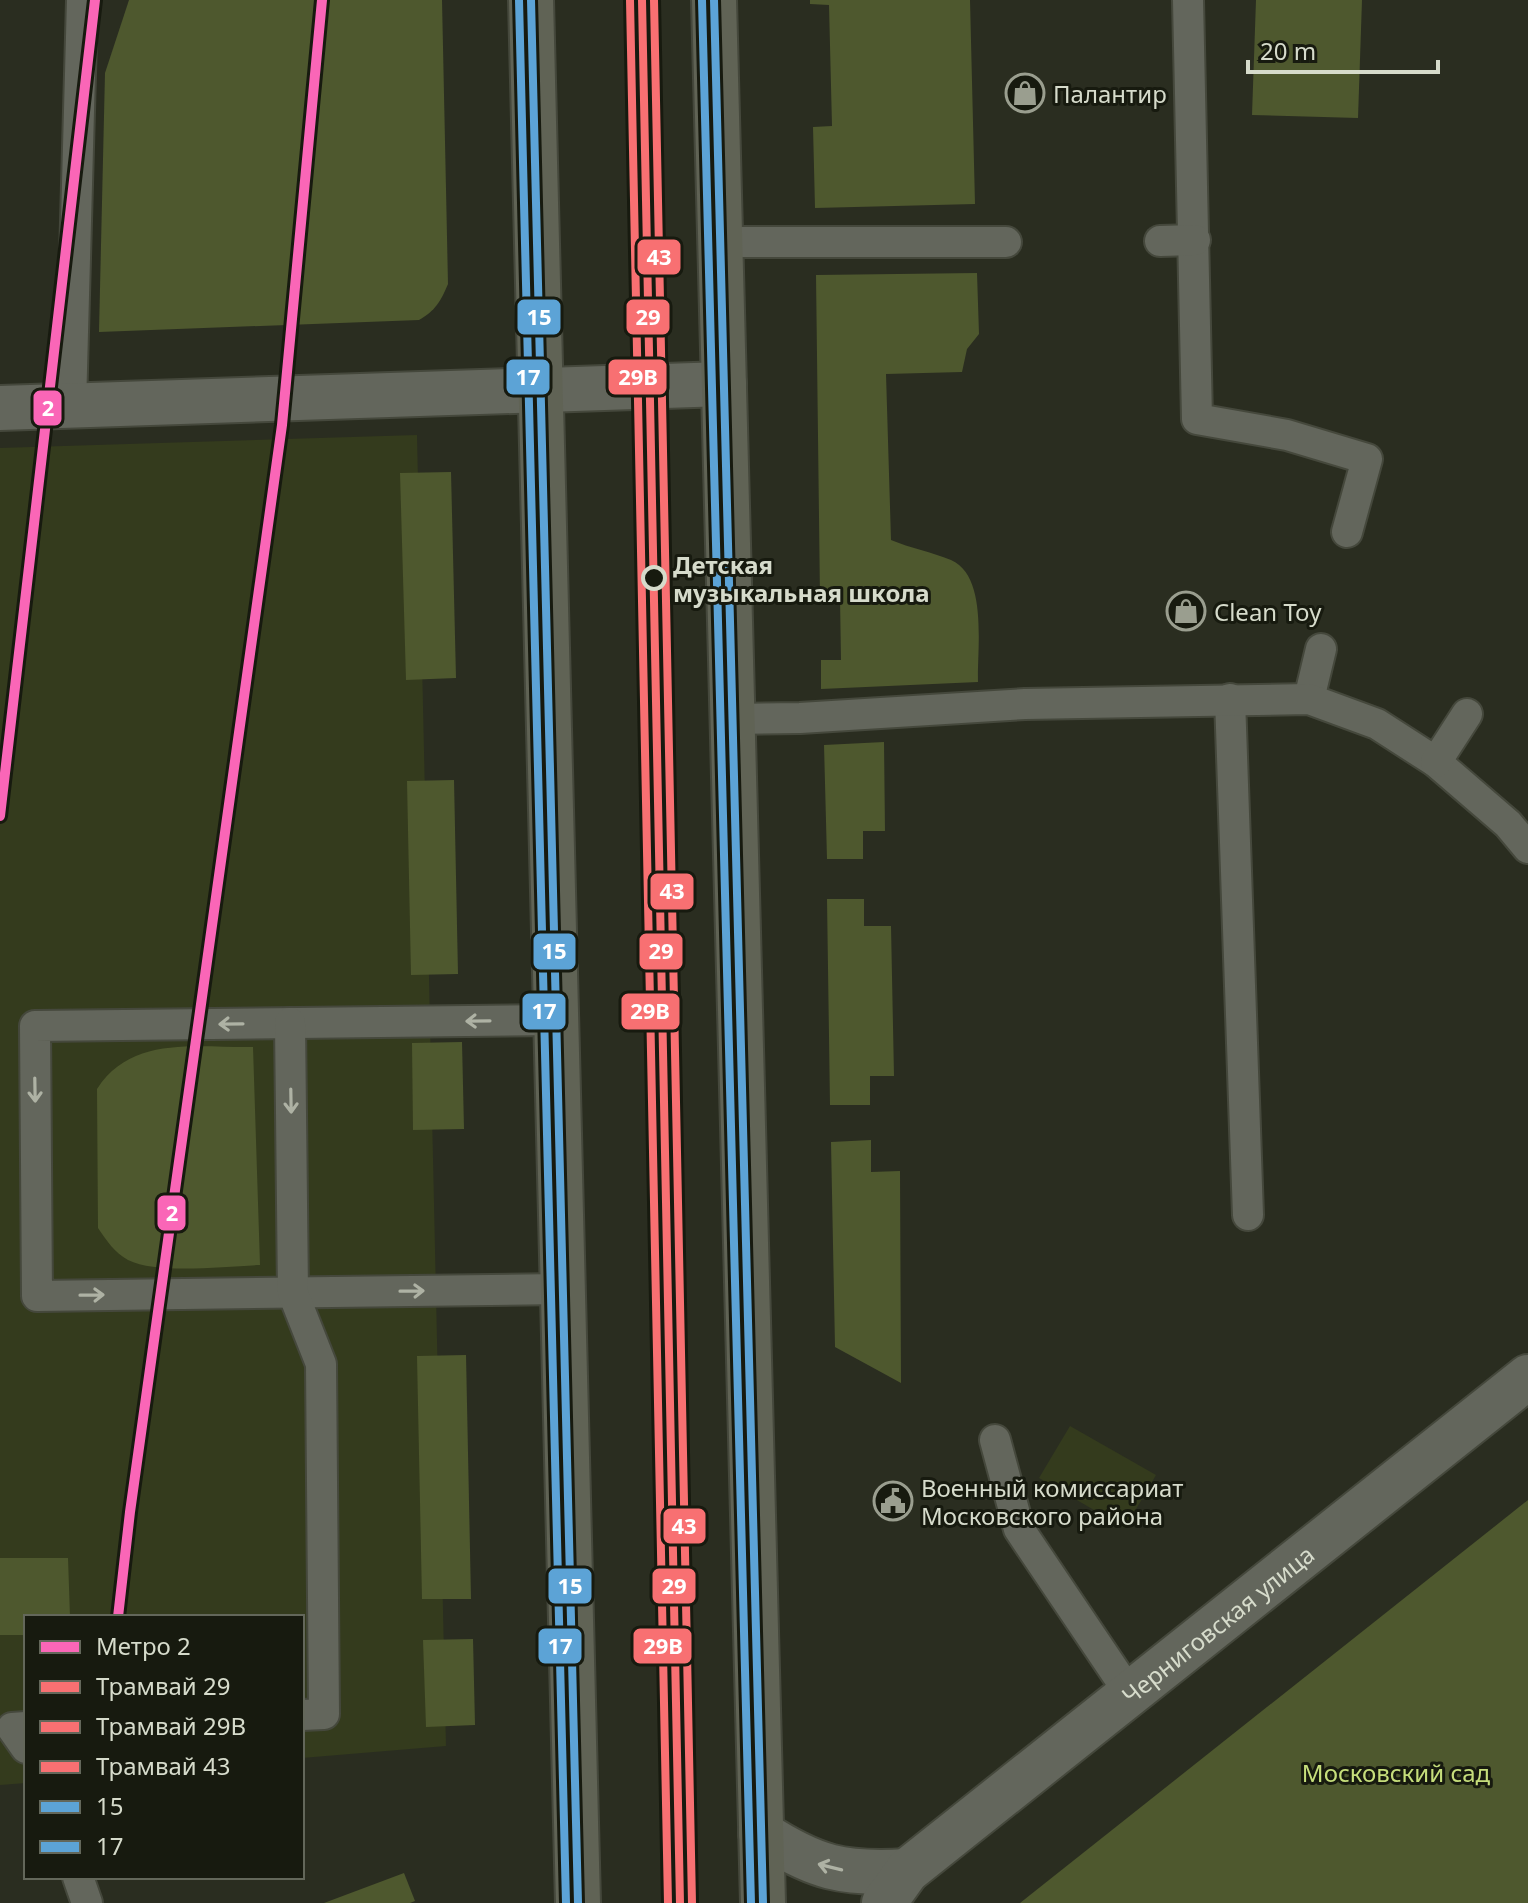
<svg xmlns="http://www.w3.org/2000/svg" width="1528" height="1903" font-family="'Noto Sans',sans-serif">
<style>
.built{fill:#343b1d}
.green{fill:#4e582e}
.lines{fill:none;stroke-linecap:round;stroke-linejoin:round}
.lane-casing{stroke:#45483c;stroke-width:34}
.street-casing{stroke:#45483c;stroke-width:48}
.primary-casing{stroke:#45483c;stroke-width:48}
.lane{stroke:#63665c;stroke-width:30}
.street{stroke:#63665c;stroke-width:44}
.primary{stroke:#606355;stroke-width:44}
.bus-1-casing{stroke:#171a0f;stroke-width:14}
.bus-2-casing{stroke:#171a0f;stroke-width:14}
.bus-1{stroke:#5ca3d6;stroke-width:8}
.bus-2{stroke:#5ca3d6;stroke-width:8}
.tram-1-casing{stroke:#171a0f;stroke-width:14}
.tram-2-casing{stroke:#171a0f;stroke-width:14}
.tram-3-casing{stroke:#171a0f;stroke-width:14}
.tram-1{stroke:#f87072;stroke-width:8}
.tram-2{stroke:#f87072;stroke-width:8}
.tram-3{stroke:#f87072;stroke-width:8}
.metro-1-casing{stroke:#171a0f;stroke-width:16}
.metro-1{stroke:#fa66b7;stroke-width:10}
.oneway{stroke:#aeb2a4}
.stop-dot{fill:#171a0f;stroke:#d6dbcb;stroke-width:4}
.labels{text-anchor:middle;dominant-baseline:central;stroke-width:6;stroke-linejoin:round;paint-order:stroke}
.poi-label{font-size:24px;fill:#d6dbcb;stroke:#171a0f;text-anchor:start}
.stop-label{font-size:24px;font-weight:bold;fill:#d6dbcb;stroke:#171a0f;text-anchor:start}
.street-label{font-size:24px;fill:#d6dbcb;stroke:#171a0f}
.park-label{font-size:24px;fill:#c6de7b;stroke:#171a0f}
.line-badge{stroke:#171a0f;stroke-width:3}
.badge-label{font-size:22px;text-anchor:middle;font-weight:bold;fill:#fff}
</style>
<rect width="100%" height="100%" fill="#2a2d20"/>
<!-- built -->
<g class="built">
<path d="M417,435L446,1746L302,1758V1617H26V1783L0,1785V448Z"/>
<path d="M1070,1426L1156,1475L1125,1528L1039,1478Z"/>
</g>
<!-- green -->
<g class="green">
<path d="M129,0H442L448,284C441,301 435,311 419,320L99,332L105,73Z"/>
<path d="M810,0H970L975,204L815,208L813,127L832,126L829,5L810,4Z"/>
<path d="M1256,0H1362L1358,118L1252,115Z"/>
<path d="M977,273L979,334L967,349L962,372L886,374L891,540C910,548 932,552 951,560C988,576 977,648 978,682L821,689V660H841L840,598H820L816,275Z"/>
<path d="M451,472L456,678L406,680L400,473Z"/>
<path d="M884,742L885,831H863V859H827L824,745Z"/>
<path d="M454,780L458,974L411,975L407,781Z"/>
<path d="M827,899H864V926H891L894,1076H870V1105H830Z"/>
<path d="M462,1042L464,1129L413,1130L412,1043Z"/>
<path d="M253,1047L260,1265C224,1266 159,1275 128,1260C115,1253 106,1240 98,1228L97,1089C132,1035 196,1048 253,1047Z"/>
<path d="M871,1140V1172L900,1171L901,1383L835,1347L831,1142Z"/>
<path d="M466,1355L471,1599H422L417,1356Z"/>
<path d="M1528,1500V1903H1020Z"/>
<path d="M0,1558H68L70,1617H26V1635H0Z"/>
<path d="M473,1639L475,1725L426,1727L423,1640Z"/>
<path d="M404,1873L415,1901L410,1903H324Z"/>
</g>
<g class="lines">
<defs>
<g id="lane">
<path d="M1188,0L1197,419L1287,435L1367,459L1347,532"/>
<path d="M1160,241L1195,240"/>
<path d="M720,242H1006"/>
<path d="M71,406L82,0"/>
<path d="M1230,699L1248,1215"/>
<path d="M1309,699L1321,649"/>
<path d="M733,719L800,718L1025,704L1309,699L1377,724L1436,762L1508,824L1528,848"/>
<path d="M1436,762L1467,714"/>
<path d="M556,1020L35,1026L37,1296L562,1289"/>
<path d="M290,1023L293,1293L321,1364L324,1714L302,1715"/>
<path d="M995,1440L1019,1529L1130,1694"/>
<path d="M26,1727L12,1728L26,1748"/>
<path d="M78,1877L87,1903"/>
</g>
<g id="street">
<path d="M0,408L724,384"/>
<path d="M761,1833C815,1868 843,1875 907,1871"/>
<path id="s1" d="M884,1903L907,1871L1528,1377"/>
</g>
<g id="primary">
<path d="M531,0L578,1903"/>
<path d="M714,0L763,1903"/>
</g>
</defs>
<!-- lane casing -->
<use href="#lane" class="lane-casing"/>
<!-- street casing -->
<use href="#street" class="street-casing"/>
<!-- primary casing -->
<use href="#primary" class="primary-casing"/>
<!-- lane -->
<use href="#lane" class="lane"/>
<!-- street -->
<use href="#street" class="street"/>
<!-- primary -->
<use href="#primary" class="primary"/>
<defs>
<g id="bus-1">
<path d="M531,0L578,1903"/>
<path d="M714,0L763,1903"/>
</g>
<g id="bus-2">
<path d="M519,0L566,1903"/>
<path d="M702,0L751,1903"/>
</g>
</defs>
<!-- bus-1 casing -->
<use href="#bus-1" class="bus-1-casing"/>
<!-- bus-2 casing -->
<use href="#bus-2" class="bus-2-casing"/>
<!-- bus-1 -->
<use href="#bus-1" class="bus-1"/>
<!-- bus-2 -->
<use href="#bus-2" class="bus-2"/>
<defs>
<path id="tram-1" d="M642,0L680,1903"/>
<path id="tram-2" d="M630,0L668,1903"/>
<path id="tram-3" d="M654,0L692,1903"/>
</defs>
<!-- tram-1 casing -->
<use href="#tram-1" class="tram-1-casing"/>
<!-- tram-2 casing -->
<use href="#tram-2" class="tram-2-casing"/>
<!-- tram-3 casing -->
<use href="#tram-3" class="tram-3-casing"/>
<!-- tram-1 -->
<use href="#tram-1" class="tram-1"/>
<!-- tram-2 -->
<use href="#tram-2" class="tram-2"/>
<!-- tram-3 -->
<use href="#tram-3" class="tram-3"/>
<defs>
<g id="metro-1">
<path d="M0,816L95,0"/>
<path d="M118,1617L130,1512L282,425L322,0"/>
</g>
</defs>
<!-- metro-1 casing -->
<use href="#metro-1" class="metro-1-casing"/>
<!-- metro-1 -->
<use href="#metro-1" class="metro-1"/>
</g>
<!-- one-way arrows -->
<defs><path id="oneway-shaft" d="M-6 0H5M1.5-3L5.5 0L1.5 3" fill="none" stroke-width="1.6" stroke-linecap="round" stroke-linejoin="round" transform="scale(2)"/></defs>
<g class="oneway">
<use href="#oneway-shaft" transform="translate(478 1021) rotate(179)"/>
<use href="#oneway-shaft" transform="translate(231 1024) rotate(179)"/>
<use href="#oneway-shaft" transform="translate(35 1090) rotate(89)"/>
<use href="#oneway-shaft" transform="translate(291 1101) rotate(89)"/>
<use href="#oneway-shaft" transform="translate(412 1291) rotate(-1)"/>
<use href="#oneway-shaft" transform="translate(92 1295) rotate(-1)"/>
<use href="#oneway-shaft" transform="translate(830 1867) rotate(-166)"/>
</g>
<!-- icons -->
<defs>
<symbol id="shop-ring" viewBox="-11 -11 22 22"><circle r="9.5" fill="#171a0f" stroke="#9a9e8f" stroke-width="1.5"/><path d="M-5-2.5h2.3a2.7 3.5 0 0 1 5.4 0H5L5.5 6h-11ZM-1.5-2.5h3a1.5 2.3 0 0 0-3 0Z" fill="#9a9e8f"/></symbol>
<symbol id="civic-ring" viewBox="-11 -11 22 22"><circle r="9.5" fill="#171a0f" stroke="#9a9e8f" stroke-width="1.5"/><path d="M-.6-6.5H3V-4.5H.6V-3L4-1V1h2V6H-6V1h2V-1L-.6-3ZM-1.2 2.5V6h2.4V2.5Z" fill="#9a9e8f"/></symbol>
</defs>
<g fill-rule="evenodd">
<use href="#shop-ring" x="1003" y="71" width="44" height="44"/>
<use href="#shop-ring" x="1164" y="589" width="44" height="44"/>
<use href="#civic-ring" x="871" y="1479" width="44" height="44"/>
</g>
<!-- markers -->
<circle class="stop-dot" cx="654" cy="578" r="11"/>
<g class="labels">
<!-- poi labels -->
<g class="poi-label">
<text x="1053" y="93">Палантир</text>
<text x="1214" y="611">Clean Toy</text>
<text x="921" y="1487">Военный комиссариат<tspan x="921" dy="28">Московского района</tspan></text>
</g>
<!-- stop labels -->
<g class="stop-label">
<text x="673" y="564">Детская<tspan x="673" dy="28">музыкальная школа</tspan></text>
</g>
<!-- street labels -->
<g class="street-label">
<text stroke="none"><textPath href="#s1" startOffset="436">Черниговская улица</textPath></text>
</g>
<!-- park labels -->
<g class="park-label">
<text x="1396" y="1772">Московский сад</text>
</g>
</g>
<g class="line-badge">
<rect x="636" y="238" width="46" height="38" rx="8" fill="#f87072"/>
<rect x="516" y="298" width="46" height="38" rx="8" fill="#5ca3d6"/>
<rect x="625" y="298" width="46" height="38" rx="8" fill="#f87072"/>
<rect x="505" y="358" width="46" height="38" rx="8" fill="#5ca3d6"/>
<rect x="607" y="358" width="61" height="38" rx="8" fill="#f87072"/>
<rect x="32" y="389" width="31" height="38" rx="8" fill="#fa66b7"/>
<rect x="649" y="872" width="46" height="39" rx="8" fill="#f87072"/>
<rect x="532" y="932" width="45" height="39" rx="8" fill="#5ca3d6"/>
<rect x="638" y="932" width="46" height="39" rx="8" fill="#f87072"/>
<rect x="521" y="992" width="46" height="39" rx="8" fill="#5ca3d6"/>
<rect x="620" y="992" width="61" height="39" rx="8" fill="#f87072"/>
<rect x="156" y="1194" width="31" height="38" rx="8" fill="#fa66b7"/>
<rect x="662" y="1507" width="45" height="38" rx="8" fill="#f87072"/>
<rect x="547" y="1567" width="46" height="38" rx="8" fill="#5ca3d6"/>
<rect x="651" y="1567" width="46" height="38" rx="8" fill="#f87072"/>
<rect x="537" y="1627" width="46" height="38" rx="8" fill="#5ca3d6"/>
<rect x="632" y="1627" width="61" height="38" rx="8" fill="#f87072"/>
</g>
<g class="badge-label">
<text x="659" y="265">43</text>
<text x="539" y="325">15</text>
<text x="648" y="325">29</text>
<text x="528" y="385">17</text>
<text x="638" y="385">29В</text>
<text x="48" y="416">2</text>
<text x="672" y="899">43</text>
<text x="554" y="959">15</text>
<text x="661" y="959">29</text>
<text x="544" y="1019">17</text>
<text x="650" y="1019">29В</text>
<text x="172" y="1221">2</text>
<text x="684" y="1534">43</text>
<text x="570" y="1594">15</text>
<text x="674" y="1594">29</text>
<text x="560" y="1654">17</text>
<text x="663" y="1654">29В</text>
</g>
<!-- legend -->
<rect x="24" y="1615" width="280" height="264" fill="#171a0f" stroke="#63675a" stroke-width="2"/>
<rect x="40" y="1641" width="40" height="12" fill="#fa66b7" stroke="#63675a" stroke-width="2"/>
<text x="96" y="1655" font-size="24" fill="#d6dbcb">Метро 2</text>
<rect x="40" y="1681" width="40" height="12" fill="#f87072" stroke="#63675a" stroke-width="2"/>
<text x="96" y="1695" font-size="24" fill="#d6dbcb">Трамвай 29</text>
<rect x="40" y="1721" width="40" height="12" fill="#f87072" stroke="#63675a" stroke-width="2"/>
<text x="96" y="1735" font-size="24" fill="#d6dbcb">Трамвай 29В</text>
<rect x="40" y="1761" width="40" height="12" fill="#f87072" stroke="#63675a" stroke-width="2"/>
<text x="96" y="1775" font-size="24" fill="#d6dbcb">Трамвай 43</text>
<rect x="40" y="1801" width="40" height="12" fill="#5ca3d6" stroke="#63675a" stroke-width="2"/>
<text x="96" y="1815" font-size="24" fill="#d6dbcb">15</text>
<rect x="40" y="1841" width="40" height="12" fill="#5ca3d6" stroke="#63675a" stroke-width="2"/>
<text x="96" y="1855" font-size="24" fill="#d6dbcb">17</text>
<!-- scale -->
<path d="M1248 60v12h190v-12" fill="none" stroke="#d6dbcb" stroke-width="4"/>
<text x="1260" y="60" font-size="24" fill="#d6dbcb" stroke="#171a0f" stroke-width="6" paint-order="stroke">20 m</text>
</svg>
